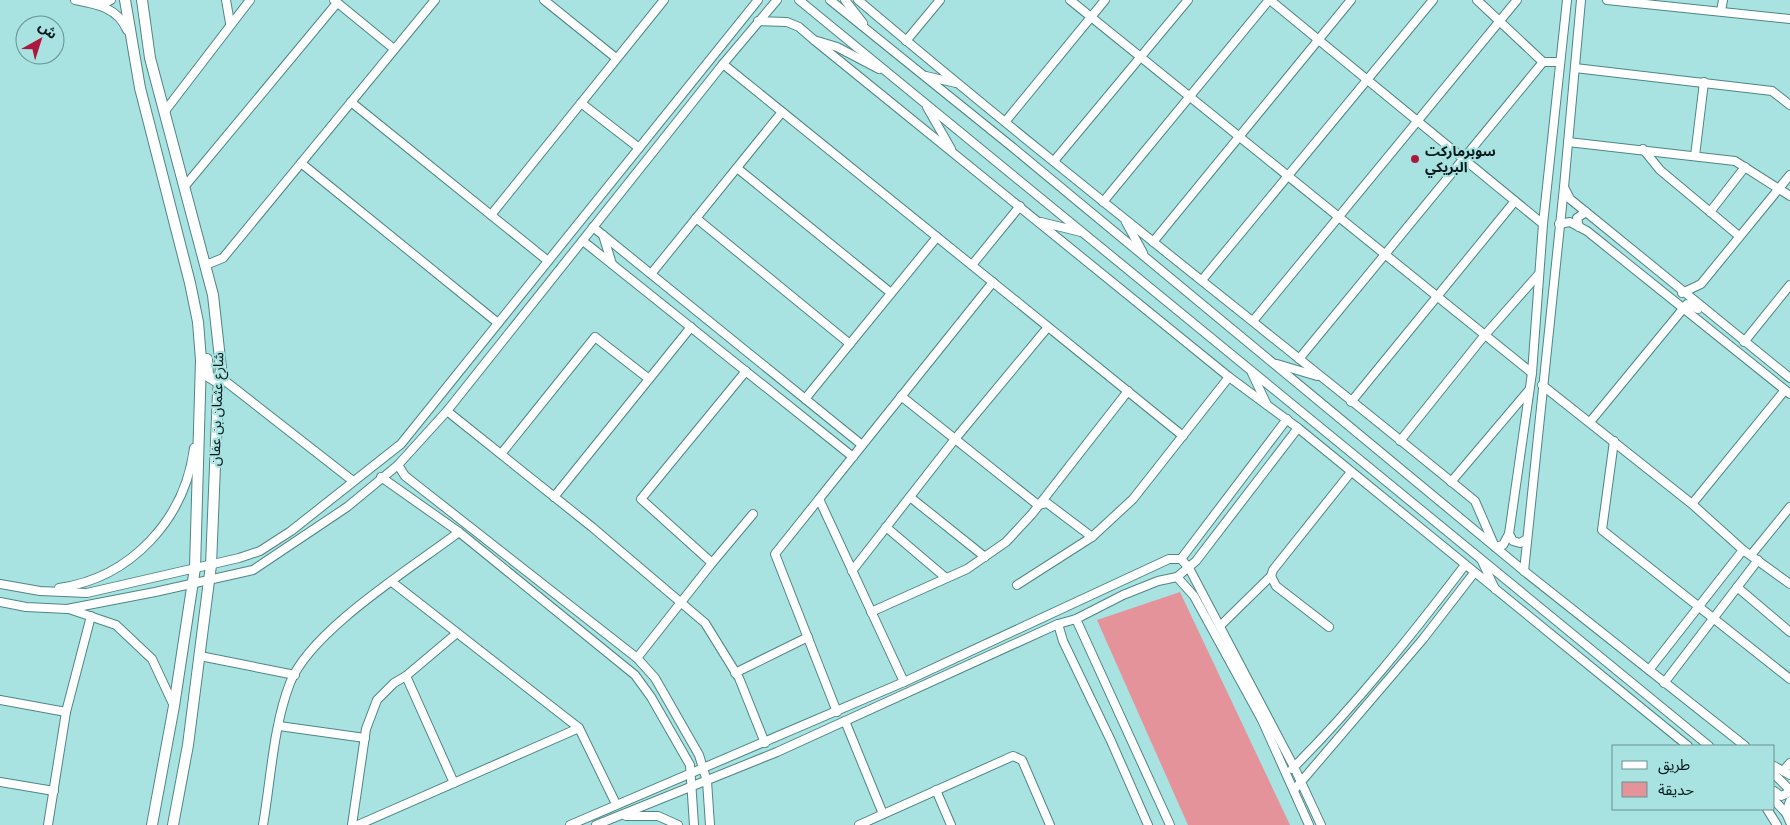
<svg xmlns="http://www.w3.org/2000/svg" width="1790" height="825" font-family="'Fira Sans','Noto Sans Arabic',sans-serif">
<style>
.green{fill:#e5939a}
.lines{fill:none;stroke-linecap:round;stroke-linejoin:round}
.minor-casing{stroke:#4f8685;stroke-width:10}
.major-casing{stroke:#4f8685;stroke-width:12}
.minor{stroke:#fff;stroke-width:8}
.major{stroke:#fff;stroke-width:10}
.poi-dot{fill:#ac173d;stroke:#a8e2e1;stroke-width:2}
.labels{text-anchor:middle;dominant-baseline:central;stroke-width:4.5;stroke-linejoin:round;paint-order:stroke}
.poi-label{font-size:14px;font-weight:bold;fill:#031a1a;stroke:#a8e2e1;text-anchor:start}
.street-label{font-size:14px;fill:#031a1a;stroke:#a8e2e1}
</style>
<rect width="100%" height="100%" fill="#a8e2e1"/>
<!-- green -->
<path class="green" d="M1180,592L1290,825H1188L1097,620Z"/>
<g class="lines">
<defs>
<g id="minor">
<path d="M75,0C97,4 118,8 127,30"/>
<path d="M226,0L230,23"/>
<path d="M334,0L394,49"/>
<path d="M544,0L616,58"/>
<path d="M799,0L1709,746"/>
<path d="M830,0L1011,146L1524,571L1745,746"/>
<path d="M845,0L863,23"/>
<path d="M858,0C1060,171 1270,333 1475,501L1495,547L1503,545L1509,534L1532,373L1543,224L1567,0"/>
<path d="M1070,0L1532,373"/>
<path d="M1270,0L1543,224"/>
<path d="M1477,0L1543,62H1559"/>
<path d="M1607,0L1790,19"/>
<path d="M98,1L105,3L111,0"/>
<path d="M1721,11L1723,0"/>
<path d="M758,21L787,22L799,27L814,40L837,47L879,69"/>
<path d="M814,40L1229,377L1298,428L1688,746"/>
<path d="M906,41L940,0"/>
<path d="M723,64L1183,436"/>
<path d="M1575,68L1772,91L1790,105"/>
<path d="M926,76L956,83"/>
<path d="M351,102L548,261"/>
<path d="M581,103L639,148"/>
<path d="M927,107L951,149"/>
<path d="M165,111L250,0"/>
<path d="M1005,122L1105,0"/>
<path d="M1568,142L1735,161L1790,196"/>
<path d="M1643,149L1660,170L1739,236"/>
<path d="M1695,156L1704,82"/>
<path d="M1054,161L1188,0"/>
<path d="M301,163L498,323"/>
<path d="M737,168L891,293"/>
<path d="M185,186L337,3"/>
<path d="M1565,189L1570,199L1790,378"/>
<path d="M1103,202L1269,0"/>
<path d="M1710,212L1745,167"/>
<path d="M491,215L664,0"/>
<path d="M696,218L850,344"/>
<path d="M1041,222L1081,232"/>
<path d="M1126,222L1143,253"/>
<path d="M1559,224L1570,222L1587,231L1790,394"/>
<path d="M593,227L862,445"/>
<path d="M1579,227L1577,218L1586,212"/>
<path d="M603,235L612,264"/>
<path d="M583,241L853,457"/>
<path d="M1153,242L1351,0"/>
<path d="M206,265L223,258L435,0"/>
<path d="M972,265L1020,206"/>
<path d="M651,274L782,112"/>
<path d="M1202,280L1433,0"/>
<path d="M1682,293L1701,284L1790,175"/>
<path d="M1253,321L1517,0"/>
<path d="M1744,342L1790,285"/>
<path d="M1299,359L1543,62"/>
<path d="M1277,364L1317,376"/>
<path d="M1252,373L1267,405"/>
<path d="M220,377L353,481"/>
<path d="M1542,385L1692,504L1743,550L1790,584"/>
<path d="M901,396L1038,505L1047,503L1092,537"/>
<path d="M805,399L937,237"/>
<path d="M1351,402L1515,201"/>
<path d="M447,411L592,527L705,623L739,678L765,743"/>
<path d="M1590,422L1687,304L1698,309"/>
<path d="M1400,441L1484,336L1538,275"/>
<path d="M1614,441L1602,530L1790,679"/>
<path d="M501,454L595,337L649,379"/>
<path d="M398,465L405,476L637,658L655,678L699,755L707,781L710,825"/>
<path d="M381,477L459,532L635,675L651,697L690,765L694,825"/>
<path d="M1451,482L1529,390"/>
<path d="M554,497L691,327"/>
<path d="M910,497L985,557"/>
<path d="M819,499L775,554L837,712"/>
<path d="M1692,504L1785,390"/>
<path d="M886,527L946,578"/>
<path d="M1509,534L1513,541L1520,543L1527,539"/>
<path d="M1751,555L1790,507"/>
<path d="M1181,559L1189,568L1294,767L1321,825"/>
<path d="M1482,561L1495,589"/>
<path d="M712,563L753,514"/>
<path d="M852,571L955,439L1048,327"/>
<path d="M1524,571L1564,187L1581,0"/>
<path d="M1177,577L1194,596L1262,720L1309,825"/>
<path d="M392,582L579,728L616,804"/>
<path d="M0,584L40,591L87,593L239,558L260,551L291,531L401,444L758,0"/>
<path d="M1017,585L1092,537L1133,499L1229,377"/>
<path d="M1737,587L1790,632"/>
<path d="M59,588C131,578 185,519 194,448"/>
<path d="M0,602L26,607L67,609L155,592L253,570L347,507L398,465L447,411L723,64L777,0"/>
<path d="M69,609L116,625L152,659L174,706"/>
<path d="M871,612L967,569L1006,542L1032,514L1128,391"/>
<path d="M1076,619L1170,825"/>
<path d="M1058,624L1063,641L1111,741L1148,825"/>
<path d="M1220,626L1271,576"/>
<path d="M1329,627L1276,586L1271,576L1273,570L1351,472"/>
<path d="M200,656L295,675"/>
<path d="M637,658L712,563L641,499L746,371"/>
<path d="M1649,670L1743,550"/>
<path d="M735,673L808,637"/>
<path d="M406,676L454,783"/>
<path d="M904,682L819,499L993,282"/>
<path d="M1664,683L1758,560"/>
<path d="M0,700L66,712L48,825"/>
<path d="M66,712L91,616"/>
<path d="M845,721L883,814"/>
<path d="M279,726L365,738"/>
<path d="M1774,766L1790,775"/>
<path d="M1292,769C1355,706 1411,636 1465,565"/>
<path d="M1783,771L1790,763"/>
<path d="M1774,774L1788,788V793L1781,796L1774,791"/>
<path d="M0,782L54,791"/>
<path d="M936,790L951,825"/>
<path d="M1294,790L1423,639L1474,573"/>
<path d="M1774,800L1786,813"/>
<path d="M1790,801L1786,813L1790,822"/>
<path d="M1767,809L1777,825"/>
<path d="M626,816H658L678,825"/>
<path d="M263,825C271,779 273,727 290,683C311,630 413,567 459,532"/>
<path d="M352,825L366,729L377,700L394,683L406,676L457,633"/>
<path d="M358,825L579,728"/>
<path d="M570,825L904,682L1169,559H1181L1287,419"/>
<path d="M596,825L777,752L1058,624L1076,619L1123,595L1158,581L1177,577L1196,561L1298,428"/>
<path d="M859,825L1013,756L1022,760L1050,825"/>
</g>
<g id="major">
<path d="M125,0L140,88L190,283L198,322L201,360L195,568L174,706L152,825"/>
<path d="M142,0L150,58L213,295L221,368L218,392L211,565L188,745L173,825"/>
<path d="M207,359L208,376L219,383"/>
</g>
</defs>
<!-- minor casing -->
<use href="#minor" class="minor-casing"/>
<!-- major casing -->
<use href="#major" class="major-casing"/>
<!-- minor -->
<use href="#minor" class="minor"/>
<!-- major -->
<use href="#major" class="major"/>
</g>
<!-- markers -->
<circle class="poi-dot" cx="1415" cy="159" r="5"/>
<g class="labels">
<!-- poi labels -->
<g class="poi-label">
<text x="1425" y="151">سوبرماركت<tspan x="1425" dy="16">البريكي</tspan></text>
</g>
<!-- street labels -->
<g class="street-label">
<text transform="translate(217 409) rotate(-88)">شارع عثمان بن عفان</text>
</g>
</g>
<!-- legend -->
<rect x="1612" y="745" width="162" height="65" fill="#a8e2e1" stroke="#669291"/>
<rect x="1622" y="761" width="25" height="8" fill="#ffffff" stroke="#669291"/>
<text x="1658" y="770" font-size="15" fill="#031a1a">طريق</text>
<rect x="1622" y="782" width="25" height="15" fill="#e5939a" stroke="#669291"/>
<text x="1658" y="795" font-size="15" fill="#031a1a">حديقة</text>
<!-- north arrow -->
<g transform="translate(40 40) rotate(39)"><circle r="24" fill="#a8e2e1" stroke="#669291"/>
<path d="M0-4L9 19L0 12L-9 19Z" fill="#ac173d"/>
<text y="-8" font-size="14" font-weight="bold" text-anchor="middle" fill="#031a1a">ش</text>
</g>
</svg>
